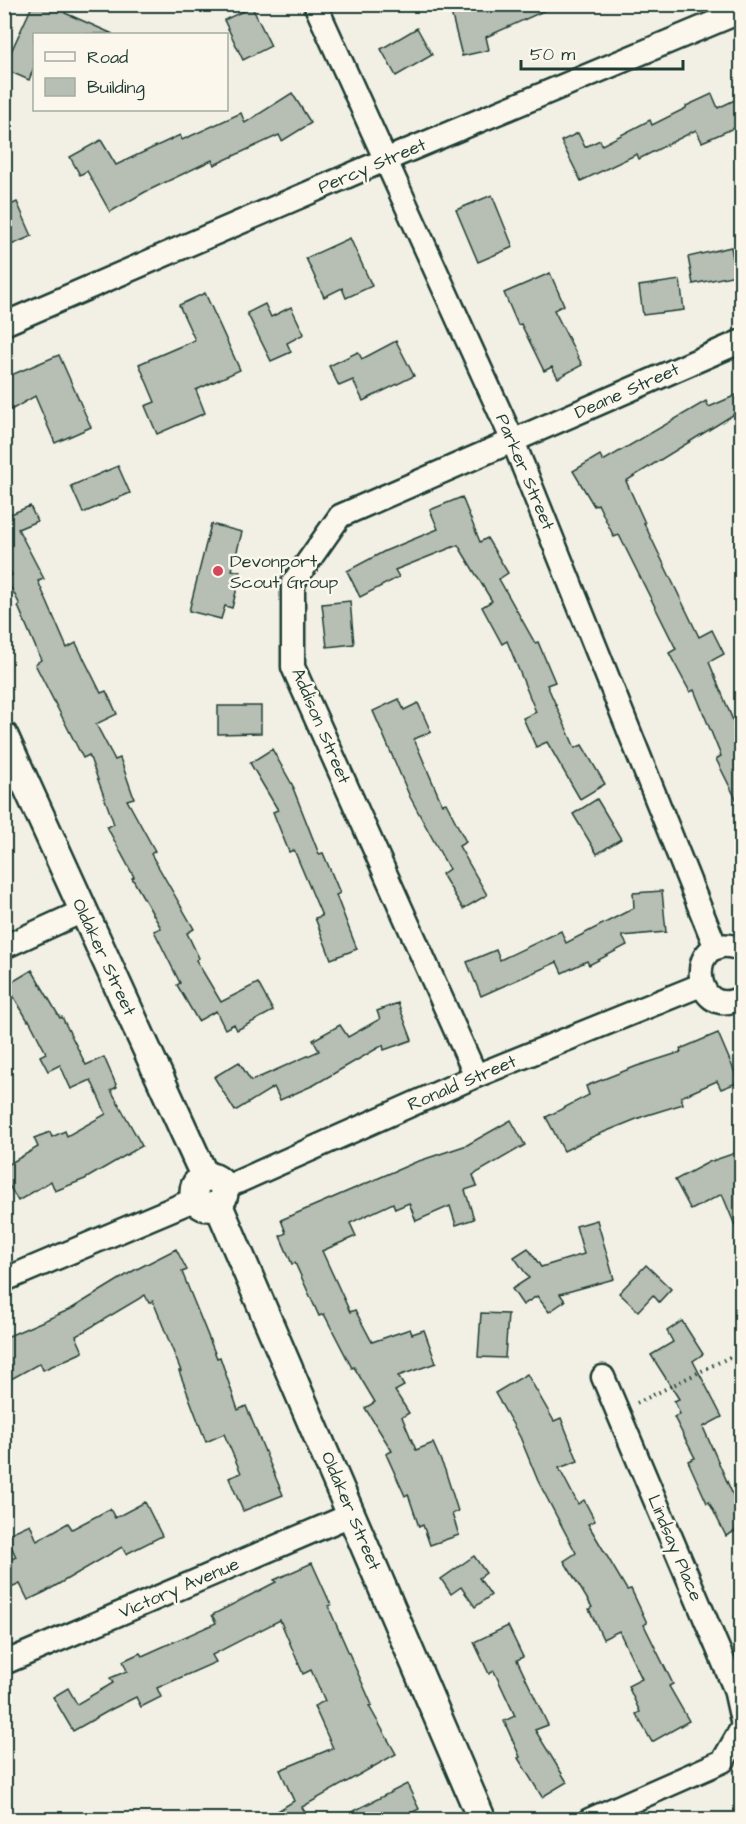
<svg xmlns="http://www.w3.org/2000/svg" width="746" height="1824" font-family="'Architects Daughter',sans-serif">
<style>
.building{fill:#b7beb3;stroke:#1f3d34;stroke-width:1.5}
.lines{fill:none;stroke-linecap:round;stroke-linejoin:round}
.minor-casing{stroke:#1f3d34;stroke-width:27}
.tertiary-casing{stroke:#1f3d34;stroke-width:32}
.path{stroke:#1f3d34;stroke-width:4;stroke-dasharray:1.5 4.5;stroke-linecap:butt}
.minor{stroke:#fbf7ec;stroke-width:22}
.tertiary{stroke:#fbf7ec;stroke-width:27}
.poi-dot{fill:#d1495b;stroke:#fbf7ec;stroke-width:2}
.labels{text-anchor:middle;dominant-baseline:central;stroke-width:5;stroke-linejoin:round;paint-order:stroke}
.street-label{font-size:18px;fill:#1f3d34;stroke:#fbf7ec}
.poi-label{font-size:18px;fill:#1f3d34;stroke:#fbf7ec;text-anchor:start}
</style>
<rect width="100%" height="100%" fill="#f2f0e5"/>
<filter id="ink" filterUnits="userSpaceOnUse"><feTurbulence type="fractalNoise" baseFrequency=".0167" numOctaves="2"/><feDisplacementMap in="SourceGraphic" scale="12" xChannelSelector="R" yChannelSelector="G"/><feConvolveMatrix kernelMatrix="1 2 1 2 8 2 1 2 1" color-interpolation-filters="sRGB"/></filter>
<g filter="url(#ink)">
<!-- building -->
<g class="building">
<path d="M33,4H67L65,13L113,34H34V67L29,80L4,69V67Z"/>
<path d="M449,4H559L486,37L489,50L462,56Z"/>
<path d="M252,7L271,46L243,60L224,20Z"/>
<path d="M417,28L432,55L396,76L381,49Z"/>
<path d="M292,93L311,123L282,141L279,135L214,165L212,160L145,192L110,212L87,171L80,175L70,157L101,140L116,165L180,135L182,140L241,113L245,123Z"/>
<path d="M712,94L718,108L741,97V125L702,142L696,130L639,159L637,154L581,181L561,141L578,133L585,147L600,140L602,145L650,120L652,125L686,108V106Z"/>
<path d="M492,195L513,247L478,262L456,210Z"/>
<path d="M17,202L32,236L4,248V208Z"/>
<path d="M350,238L372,286L346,298L342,288L324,297L306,258Z"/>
<path d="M731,247L736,275L693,284L688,257Z"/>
<path d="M550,273L564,305L554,310L582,365L558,378L552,367L544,371L521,324L518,325L504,293Z"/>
<path d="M680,280L684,310L643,315L639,286Z"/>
<path d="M205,293L240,370L196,390L205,413L157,434L145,406L155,402L139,364L195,340L179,305Z"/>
<path d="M265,304L271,317L291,307L304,334L287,343L291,352L271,361L247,313Z"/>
<path d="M396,341L414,376L363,401L353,380L339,386L329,366L358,352L362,359Z"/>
<path d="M59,355L91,427L55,443L35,396L4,414V378Z"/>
<path d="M741,393V410L626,481L645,523H644L699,637L712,630L724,654L709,662L741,740V809L716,759L721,756L694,690L690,692L669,653L676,649L619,535L614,537L598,504L594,506L573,471L600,455L603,461L706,401L709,407Z"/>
<path d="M118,466L130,493L83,513L71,486Z"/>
<path d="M462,497L480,542L487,538L508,573L499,579L535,643L538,642L555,682L547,685L575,748L582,745L605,784L580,799L547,742L536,747L523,718L536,712L507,641L502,644L482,607L492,601L458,545L395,570L399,577L360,597L347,571L385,551L438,529L430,510Z"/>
<path d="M4,502L11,514L30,506L37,521L18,529L44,579L38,581L67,648L76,643L101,693L106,691L117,714L96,724L115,760L120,758L134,798L127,800L155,851L151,854L194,929L187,933L199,958L196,960L221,1002L258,983L273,1011L237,1030L234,1024L225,1029L216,1011L198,1021L177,985L180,983L154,931L161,928L132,878L134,877L107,827L114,824L89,755L83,758L35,664L41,660L18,606L20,605L6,578L12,575L4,560Z"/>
<path d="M211,524L242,532L232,570L241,572L232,608L225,606L221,619L189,611Z"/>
<path d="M350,601L354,644L327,647L322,604Z"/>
<path d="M399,699L404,710L418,703L431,732L414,739L442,804L446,803L466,842L459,846L487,895L463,909L442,874L449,869L410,797L373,711Z"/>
<path d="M218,706H261V733L218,734Z"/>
<path d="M272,749L294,788H293L319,854L323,853L340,893L336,895L357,949L331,959L315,918L322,916L294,850L289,852L273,812L278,810L250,763Z"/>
<path d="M597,799L621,839L597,854L573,814Z"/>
<path d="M662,891L666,932L622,936L627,945L589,965L587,961L562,973L557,962L481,996L467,962L496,950L500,960L561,931L566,943L634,908L633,893Z"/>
<path d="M32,970L60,1018L62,1017L86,1065L104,1057L117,1087L111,1090L142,1146L85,1179L55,1191L51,1181L18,1201L10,1187L4,1191V1167L38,1147L34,1138L50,1132L52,1137L65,1131L67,1136L106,1114L91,1080L71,1089L60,1065L48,1071L40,1056L46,1053L29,1020L28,1021L7,985Z"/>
<path d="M398,1003L412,1040L384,1050L383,1045L314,1085L280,1100L274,1087L235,1111L214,1077L239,1062L251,1081L319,1051L313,1040L340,1025L348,1037L380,1019L377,1011Z"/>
<path d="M718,1033L739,1082L721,1089L717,1081L681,1097L683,1104L644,1116L592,1137L564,1151L546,1117L589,1095L586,1086L637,1066L681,1052L680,1049Z"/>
<path d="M511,1120L525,1145L473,1175L477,1186L465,1190L474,1219L456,1225L450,1206L416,1221L409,1203L395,1209L393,1203L350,1223L356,1236L322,1251L350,1312L355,1310L372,1342L410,1329L412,1334L424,1330L436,1363L398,1376L404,1386L395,1391L409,1413L402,1417L416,1450L433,1443L445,1470L458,1511L452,1514L459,1535L430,1545L423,1525L419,1527L408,1494L405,1496L386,1454L392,1451L365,1408L375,1402L354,1367L352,1368L324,1314L319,1316L295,1263L292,1264L280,1236L286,1233L281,1220L416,1162L467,1145Z"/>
<path d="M741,1151V1240L722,1194L691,1210L675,1180L709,1162Z"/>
<path d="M597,1220L614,1279L560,1294L565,1301L549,1312L537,1296L523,1305L512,1289L529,1278L514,1257L528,1248L541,1267L584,1254L576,1226Z"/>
<path d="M176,1249L187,1270L182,1272L217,1358L220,1357L238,1410L246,1406L283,1495L243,1511L229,1478L241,1473L224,1434L206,1442L179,1371H181L153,1301L149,1303L145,1295L76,1336L83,1352L43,1370L40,1363L4,1383V1338L71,1309L133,1271Z"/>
<path d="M646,1265L671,1289L659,1302L653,1295L638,1311L619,1293Z"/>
<path d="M481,1313L508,1314L505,1358L478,1357Z"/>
<path d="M682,1321L703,1354L693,1361L722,1417L703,1427L737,1504L741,1501V1528L726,1536L709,1502L707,1503L688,1461L695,1458L674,1417L680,1414L674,1401L679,1399L651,1355L673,1342L667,1331Z"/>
<path d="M527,1374L554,1421L561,1418L578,1461L559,1468L578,1504L584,1500L595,1521L588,1524L627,1590L631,1589L647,1623L644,1625L673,1684L669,1686L689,1721L652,1742L636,1714L640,1712L628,1686L642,1679L619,1631L603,1639L589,1609L592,1607L564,1561L576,1553L538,1481L520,1437L495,1393Z"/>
<path d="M145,1502L162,1536L126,1554L122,1547L45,1592L28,1600L20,1584L4,1591V1563L16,1557L6,1535L30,1524L37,1541L68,1523L72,1529L110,1509L115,1518Z"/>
<path d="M474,1556L486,1573L479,1578L491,1595L475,1607L461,1587L451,1594L441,1579Z"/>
<path d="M312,1563L331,1605L328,1606L372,1705L369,1706L396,1754L302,1807L306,1814L294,1820H263L294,1801L280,1770L333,1748L314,1706L325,1701L311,1670L303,1674L280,1620L212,1655L216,1662L157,1688L161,1697L141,1707L136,1697L112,1709L73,1731L53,1697L68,1688L77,1704L113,1683L110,1678L127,1671L123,1661L140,1653L142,1656L216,1623L212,1615L276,1582L274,1580Z"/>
<path d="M508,1626L523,1657L517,1660L548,1725L535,1730L567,1782L542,1797L518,1758L520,1757L504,1721L515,1716L494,1671L489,1674L474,1642Z"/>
<path d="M407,1784L419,1809L398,1820H336Z"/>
</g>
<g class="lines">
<defs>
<g id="minor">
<path d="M315,4L513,441L716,948"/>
<path d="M4,324L385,160L742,11"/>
<path d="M4,947L83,911"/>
<path d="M742,950C684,924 690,1026 742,997"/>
<path d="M476,1076L293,667V583L340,516L742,341"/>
<path d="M224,1188L476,1076L701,985"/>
<path d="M4,1280L196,1199"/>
<path d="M603,1377L735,1689L742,1721"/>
<path d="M4,1663L353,1514"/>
<path d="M589,1820L723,1761L742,1728"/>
</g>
<g id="tertiary">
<path d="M4,736L205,1177"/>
<circle cx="209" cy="1192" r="15"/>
<path d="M218,1204L482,1820"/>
</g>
</defs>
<!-- minor casing -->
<use href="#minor" class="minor-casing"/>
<!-- tertiary casing -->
<use href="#tertiary" class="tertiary-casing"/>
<!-- path -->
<path class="path" d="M637,1403L742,1351"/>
<!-- minor -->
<use href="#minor" class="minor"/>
<!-- tertiary -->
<use href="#tertiary" class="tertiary"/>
</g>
</g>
<!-- markers -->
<circle class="poi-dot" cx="218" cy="571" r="6"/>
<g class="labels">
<!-- street labels -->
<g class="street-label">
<text transform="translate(372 166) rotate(-23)">Percy Street</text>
<text transform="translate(627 391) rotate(-24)">Deane Street</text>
<text transform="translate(525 472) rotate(67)">Parker Street</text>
<text transform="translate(321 726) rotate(67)">Addison Street</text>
<text transform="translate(104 957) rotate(65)">Oldaker Street</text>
<text transform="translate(462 1083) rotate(-23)">Ronald Street</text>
<text transform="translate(351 1511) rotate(67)">Oldaker Street</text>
<text transform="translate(675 1548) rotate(67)">Lindsay Place</text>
<text transform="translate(179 1588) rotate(-23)">Victory Avenue</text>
</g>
<!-- poi labels -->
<g class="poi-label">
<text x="230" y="561">Devonport<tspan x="230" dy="21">Scout Group</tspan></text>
</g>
</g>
<!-- margin -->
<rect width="746" height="1824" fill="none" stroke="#fbf7ec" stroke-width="24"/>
<rect x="12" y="12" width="722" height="1800" fill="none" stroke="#1f3d34" stroke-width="2" filter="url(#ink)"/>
<!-- legend -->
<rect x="33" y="33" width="195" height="78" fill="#fbf7ec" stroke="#a3ada2" stroke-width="1.5"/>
<rect x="45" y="52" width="30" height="9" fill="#fbf7ec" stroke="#a3ada2" stroke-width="1.5"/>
<text x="87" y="63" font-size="18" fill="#1f3d34">Road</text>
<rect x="45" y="78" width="30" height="18" fill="#b7beb3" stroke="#a3ada2" stroke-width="1.5"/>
<text x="87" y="93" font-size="18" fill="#1f3d34">Building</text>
<!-- scale -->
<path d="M521 60v9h162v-9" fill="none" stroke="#1f3d34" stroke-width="3"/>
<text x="530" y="60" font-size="18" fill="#1f3d34" stroke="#fbf7ec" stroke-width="4.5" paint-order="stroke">50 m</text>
</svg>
